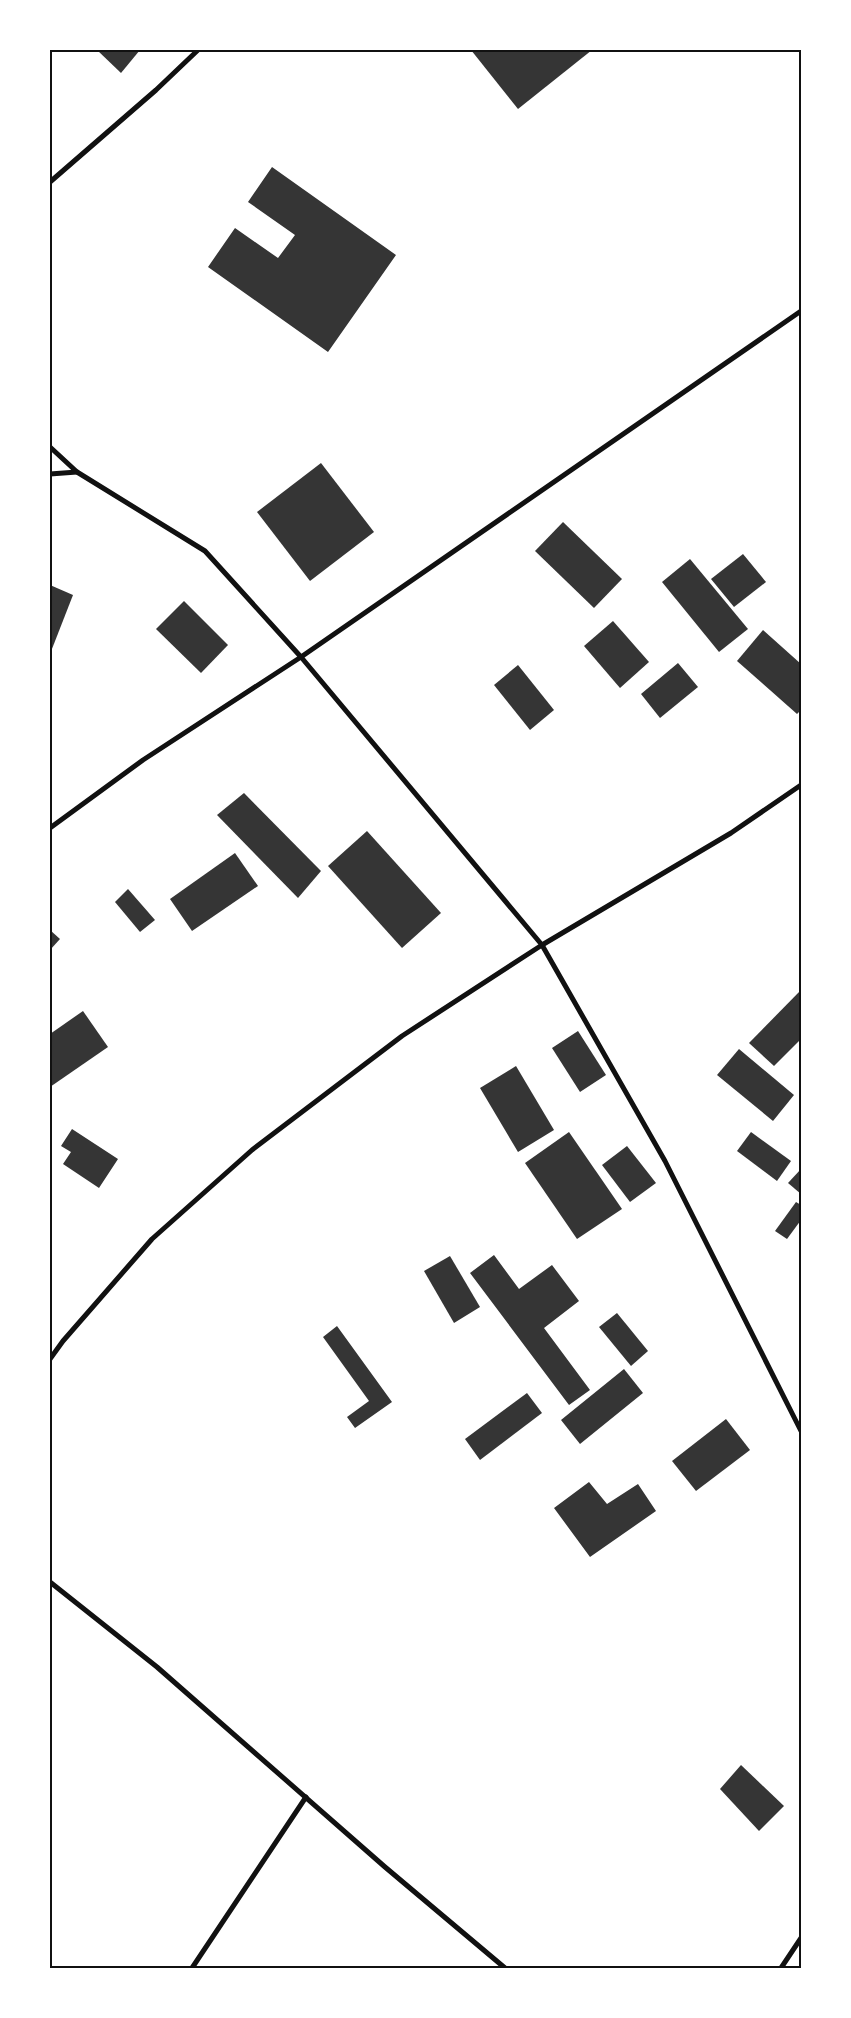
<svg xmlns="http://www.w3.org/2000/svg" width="851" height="2018" font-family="Helvetica,sans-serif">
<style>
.building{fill:#353535}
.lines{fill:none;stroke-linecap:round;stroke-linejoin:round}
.minor{stroke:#111;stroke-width:5}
.neatline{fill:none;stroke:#111;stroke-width:2}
</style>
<rect width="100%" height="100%" fill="#fff"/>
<!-- building -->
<g class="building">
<path d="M97,50H140L121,73Z"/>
<path d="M471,50H592L518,109Z"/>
<path d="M272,167L396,255L328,352L208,267L235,228L278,258L295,235L248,202Z"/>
<path d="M321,463L374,532L310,581L257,512Z"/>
<path d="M563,522L622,579L594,608L535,551Z"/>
<path d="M743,554L766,582L734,607L711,579Z"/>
<path d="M690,559L748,629L719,652L662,582Z"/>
<path d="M50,585L73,595L50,654Z"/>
<path d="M184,601L228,645L201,673L156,629Z"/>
<path d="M613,621L649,662L620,688L584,646Z"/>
<path d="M763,630L801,664V710L797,714L737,661Z"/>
<path d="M678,663L698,687L660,718L641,694Z"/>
<path d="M518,665L554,710L530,730L494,685Z"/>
<path d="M244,793L321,871L298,898L217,815Z"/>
<path d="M367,831L441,913L402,948L328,866Z"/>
<path d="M235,853L258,886L192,931L170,899Z"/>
<path d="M128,889L155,920L140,932L115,902Z"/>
<path d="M50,930L60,939L50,950Z"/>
<path d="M801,990V1039L774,1066L749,1043Z"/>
<path d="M83,1011L108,1047L50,1087V1034Z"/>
<path d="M578,1031L606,1075L580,1092L552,1048Z"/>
<path d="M739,1049L794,1095L773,1121L717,1075Z"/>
<path d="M516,1066L554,1130L518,1152L480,1088Z"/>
<path d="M72,1129L118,1159L99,1188L63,1164L71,1152L61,1146Z"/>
<path d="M569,1132L622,1209L577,1239L525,1163Z"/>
<path d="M751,1132L791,1161L777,1181L737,1151Z"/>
<path d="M627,1146L656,1183L630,1202L602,1165Z"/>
<path d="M801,1169V1194L788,1183Z"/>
<path d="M796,1202L801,1205V1220L787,1239L775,1231Z"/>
<path d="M494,1255L519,1289L552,1265L579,1301L544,1328L590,1390L569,1405L470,1273Z"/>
<path d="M450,1256L480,1307L454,1323L424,1271Z"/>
<path d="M617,1313L648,1351L631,1366L599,1327Z"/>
<path d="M337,1326L392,1402L355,1428L347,1417L369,1401L323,1337Z"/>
<path d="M624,1369L643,1393L580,1444L561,1420Z"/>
<path d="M527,1393L542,1413L480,1460L465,1439Z"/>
<path d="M726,1419L750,1450L696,1491L672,1461Z"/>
<path d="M589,1482L607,1504L638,1484L656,1511L590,1557L554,1508Z"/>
<path d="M741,1765L784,1806L759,1831L720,1789Z"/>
</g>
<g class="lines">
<!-- minor -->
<g class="minor">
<path d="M50,182L156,90L198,50"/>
<path d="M50,447L77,472L205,551L301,657L542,945L665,1161L801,1431"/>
<path d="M50,474L77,472"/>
<path d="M50,828L143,760L301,657L801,311"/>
<path d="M50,1359L63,1341L152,1239L252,1150L402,1036L542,945L731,833L801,785"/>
<path d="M50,1582L157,1667L385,1867L505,1968"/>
<path d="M192,1968L306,1797"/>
<path d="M781,1968L801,1938"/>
</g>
</g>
<!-- border -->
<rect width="851" height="2018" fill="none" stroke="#ffffff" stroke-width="102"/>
<rect x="51" y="51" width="749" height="1916" class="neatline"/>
</svg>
